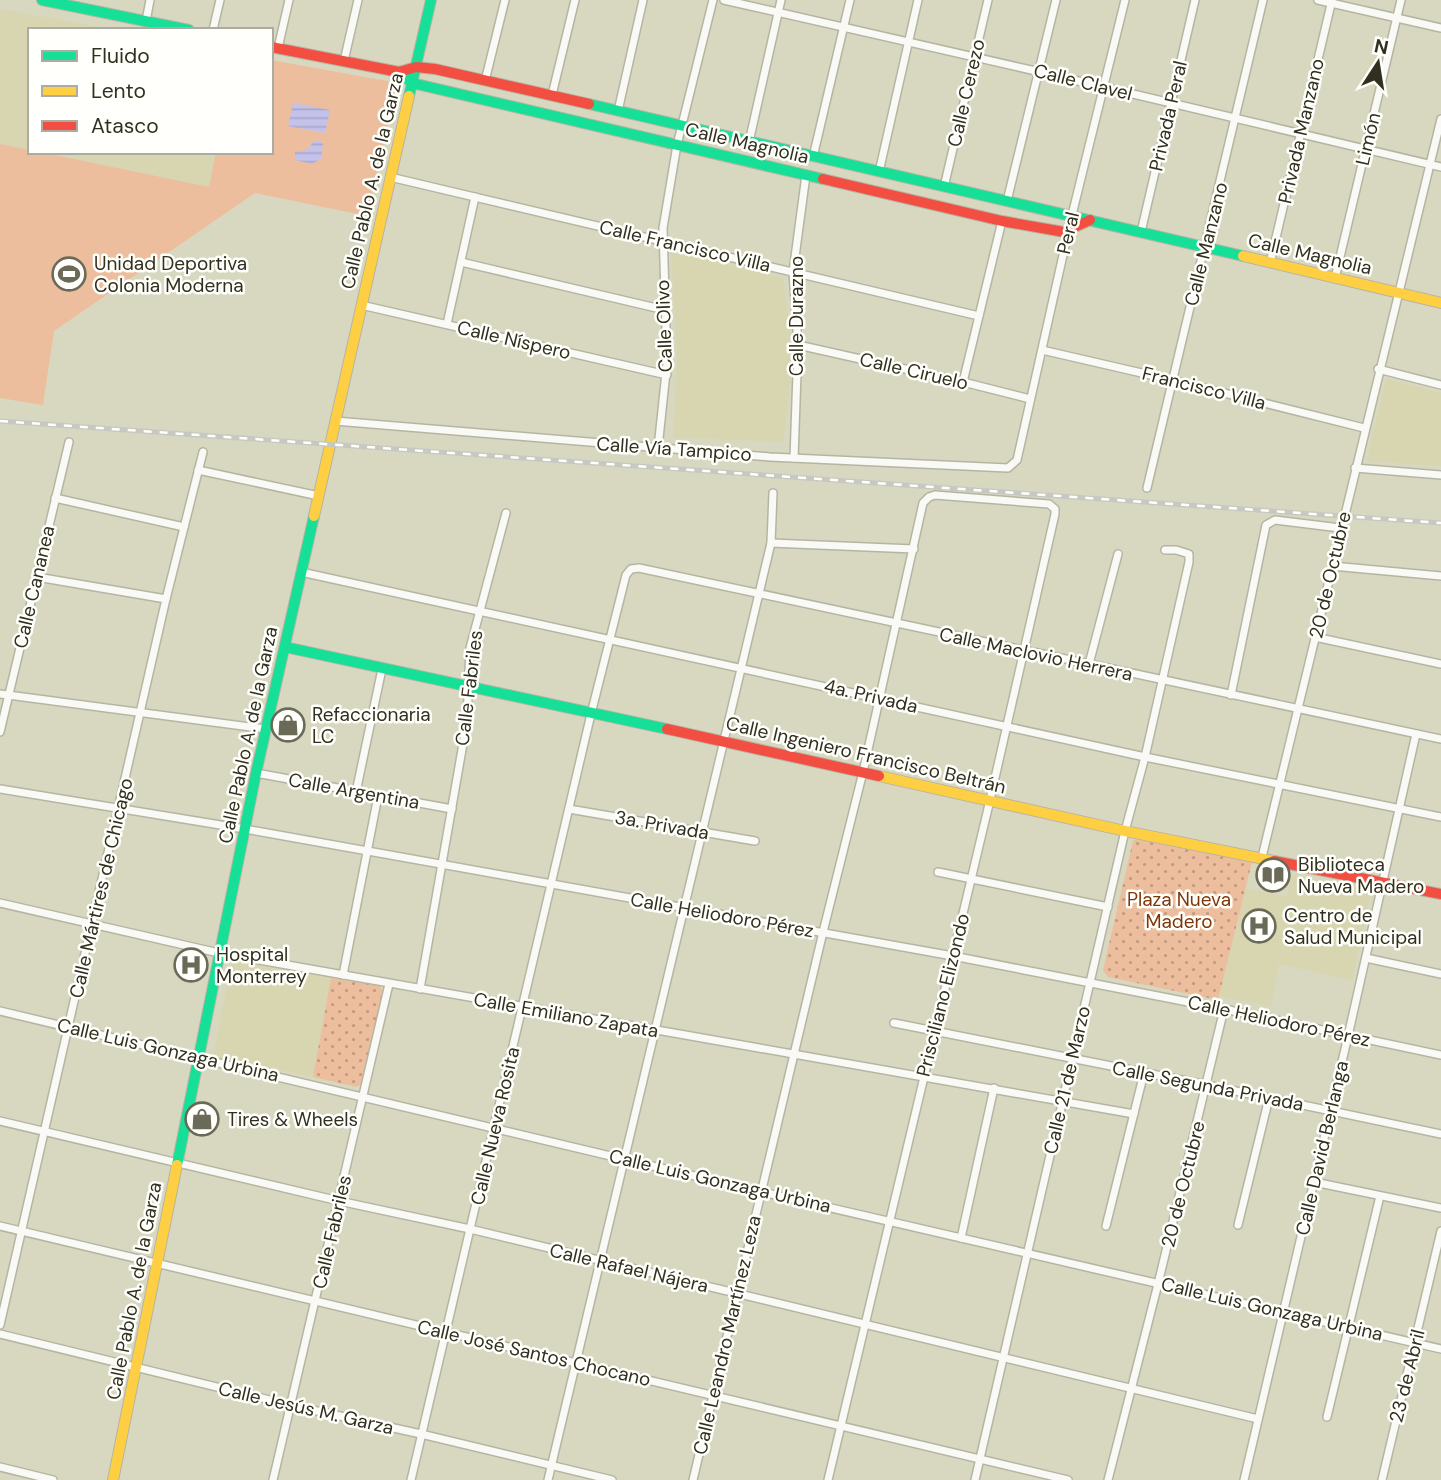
<svg xmlns="http://www.w3.org/2000/svg" width="1441" height="1480" font-family="'DM Sans',sans-serif">
<style>
.built{fill:#d7d6b0}
.grass{fill:url(#grass-dots)}
.pitch{fill:#edbe9e}
.water{fill:url(#water-rules)}
.lines{fill:none;stroke-linecap:round;stroke-linejoin:round}
.street-casing{stroke:#b6b5a3;stroke-width:10}
.fast-casing{stroke:#b6b5a3;stroke-width:12}
.slow-casing{stroke:#b6b5a3;stroke-width:12}
.jam-casing{stroke:#b6b5a3;stroke-width:12}
.street{stroke:#f9f9f6;stroke-width:7}
.fast{stroke:#16e098;stroke-width:10}
.slow{stroke:#ffcf43;stroke-width:10}
.jam{stroke:#f24e42;stroke-width:10}
.rail-casing{stroke:#c8c8c2;stroke-width:5}
.rail{stroke:#fffffb;stroke-width:2.5;stroke-dasharray:8;stroke-linecap:butt}
.labels{text-anchor:middle;dominant-baseline:central;stroke-width:5;stroke-linejoin:round;paint-order:stroke}
.street-label{font-size:19px;fill:#313020;stroke:#fffffb}
.poi-label{font-size:19px;fill:#313020;stroke:#fffffb;text-anchor:start}
.park-label{font-size:19px;fill:#7d360a;stroke:#fffffb}
</style>
<defs>
<pattern id="grass-dots" width="8" height="8" patternUnits="userSpaceOnUse" patternTransform="scale(1.75)"><rect width="8" height="8" fill="#edbe9e"/><path d="M2 2h.1M6 6h.1" fill="none" stroke="#c19b80" stroke-width="1.8" stroke-linecap="round"/></pattern>
<pattern id="water-rules" width="6" height="5" patternUnits="userSpaceOnUse" patternTransform="scale(1.75)"><rect width="6" height="5" fill="#c4c2ea"/><path d="M0 2.5h6" fill="none" stroke="#a9a7c8"/></pattern>
</defs>
<rect width="100%" height="100%" fill="#d8d7c0"/>
<!-- built -->
<g class="built">
<path d="M0,9L116,30H30V150L0,144Z"/>
<path d="M40,152H216L209,188Z"/>
<path d="M671,251L783,278L790,336V385L783,442L673,437L677,357Z"/>
<path d="M1386,379L1441,393V466L1367,461Z"/>
<path d="M1292,875L1371,891L1352,980L1279,964L1271,1006L1219,996L1245,889L1287,897Z"/>
<path d="M232,962L331,978L313,1077L213,1056Z"/>
</g>
<!-- grass -->
<g class="grass">
<path d="M1141,837L1252,862L1218,1000L1108,977L1103,970L1133,841Z"/>
<path d="M331,978L380,986L384,993L361,1085L356,1087L313,1077Z"/>
</g>
<!-- pitch -->
<path class="pitch" d="M271,60L398,83L367,216L255,193L54,331L43,405L0,398V144L30,150V152H40L209,187L216,152H271Z"/>
<!-- water -->
<g class="water">
<path d="M293,103L330,110L325,133L288,126Z"/>
<path d="M315,140L323,143L321,159L312,164L295,160V152L307,150Z"/>
</g>
<g class="lines">
<defs>
<g id="street">
<path d="M724,0L1040,72L1441,167"/>
<path d="M1318,0L1441,28"/>
<path d="M146,21L150,0"/>
<path d="M213,30L220,0"/>
<path d="M278,48L289,0"/>
<path d="M344,61L358,0"/>
<path d="M485,81L505,0"/>
<path d="M552,95L575,0"/>
<path d="M618,111L643,0"/>
<path d="M749,142L781,0"/>
<path d="M813,157L850,0"/>
<path d="M879,172L918,0"/>
<path d="M390,177L979,316"/>
<path d="M944,187L988,0"/>
<path d="M1007,201L1056,0"/>
<path d="M1141,232L1195,0"/>
<path d="M461,262L665,310"/>
<path d="M1270,263L1332,0"/>
<path d="M1335,278L1401,0"/>
<path d="M361,305L667,375"/>
<path d="M447,324L475,197"/>
<path d="M798,345L963,382L1030,399"/>
<path d="M1042,350L1172,380L1364,428"/>
<path d="M1378,369L1441,385"/>
<path d="M963,382L1002,221"/>
<path d="M335,421L770,457L1008,468L1017,460L1072,215L1125,0"/>
<path d="M658,448L667,363L663,228L677,145L713,0"/>
<path d="M794,458L798,345L793,272L806,175"/>
<path d="M1355,468L1441,475"/>
<path d="M198,470L319,496"/>
<path d="M1147,488L1263,0"/>
<path d="M55,498L184,527"/>
<path d="M771,543L914,549"/>
<path d="M1332,566L1441,576"/>
<path d="M301,572L1145,757L1441,817"/>
<path d="M37,577L166,599"/>
<path d="M1315,637L1441,664"/>
<path d="M1089,664L1118,554"/>
<path d="M0,694L266,729"/>
<path d="M1231,695L1266,525L1275,520L1340,528"/>
<path d="M0,732L69,442"/>
<path d="M256,773L452,809"/>
<path d="M0,789L245,829L953,956L1224,1009L1441,1055"/>
<path d="M356,792L382,669"/>
<path d="M569,809L755,841"/>
<path d="M1262,857C1321,611 1380,365 1441,119"/>
<path d="M938,872L1108,907"/>
<path d="M0,903L219,953L1134,1114"/>
<path d="M1366,958L1441,974"/>
<path d="M343,975L378,796"/>
<path d="M420,989L467,721L470,648L506,513"/>
<path d="M0,1011L762,1192L1441,1349"/>
<path d="M894,1023L1207,1085L1441,1134"/>
<path d="M0,1121L339,1201L470,1229L1258,1419"/>
<path d="M1314,1182L1441,1208"/>
<path d="M1238,1225L1269,1098"/>
<path d="M0,1226L1068,1480"/>
<path d="M1106,1226L1144,1073"/>
<path d="M961,1238L994,1088"/>
<path d="M0,1325L166,599L203,452"/>
<path d="M0,1334L290,1405L421,1434L612,1480"/>
<path d="M1327,1417L1380,1196"/>
<path d="M0,1467L53,1480"/>
<path d="M273,1480L389,984"/>
<path d="M411,1480L591,714L626,575L631,569L639,568L1441,739"/>
<path d="M548,1480L771,543L773,493"/>
<path d="M693,1480L823,932L863,772L923,503L929,497L935,495L1049,504L1055,509V514L990,800L828,1480"/>
<path d="M975,1480L1125,831L1145,757L1189,562V554L1176,550H1165"/>
<path d="M1108,1480L1158,1284L1224,1009"/>
<path d="M1244,1480L1348,1036L1416,734"/>
<path d="M1382,1480L1441,1231"/>
</g>
<g id="fast">
<path d="M42,0L189,30"/>
<path d="M399,72L412,83L823,179"/>
<path d="M409,96L431,0"/>
<path d="M589,104L1243,256"/>
<path d="M285,647L667,729"/>
<path d="M177,1165L256,773L314,516"/>
</g>
<g id="slow">
<path d="M1243,256L1441,303"/>
<path d="M314,516L409,96"/>
<path d="M879,776L1125,831L1274,861"/>
<path d="M113,1480L177,1165"/>
</g>
<g id="jam">
<path d="M271,47L399,72L416,67L435,69L589,104"/>
<path d="M823,179L1002,221L1064,232L1090,220"/>
<path d="M667,729L879,776"/>
<path d="M1274,861L1441,894"/>
</g>
</defs>
<!-- street casing -->
<use href="#street" class="street-casing"/>
<!-- fast casing -->
<use href="#fast" class="fast-casing"/>
<!-- slow casing -->
<use href="#slow" class="slow-casing"/>
<!-- jam casing -->
<use href="#jam" class="jam-casing"/>
<!-- street -->
<use href="#street" class="street"/>
<!-- fast -->
<use href="#fast" class="fast"/>
<!-- slow -->
<use href="#slow" class="slow"/>
<!-- jam -->
<use href="#jam" class="jam"/>
<defs>
<path id="rail" d="M0,421L1441,523"/>
</defs>
<!-- rail casing -->
<use href="#rail" class="rail-casing"/>
<!-- rail -->
<use href="#rail" class="rail"/>
</g>
<!-- icons -->
<defs>
<symbol id="stadium-ring" viewBox="-11 -11 22 22"><circle r="9.5" fill="#fffffb" stroke="#6b6a58" stroke-width="1.5"/><path d="M0-5a6.5 5 0 1 0 0 10a6.5 5 0 1 0 0-10ZM-3.5-1.8h7v3.6h-7Z" fill="#6b6a58"/></symbol>
<symbol id="shop-ring" viewBox="-11 -11 22 22"><circle r="9.5" fill="#fffffb" stroke="#6b6a58" stroke-width="1.5"/><path d="M-5-2.5h2.3a2.7 3.5 0 0 1 5.4 0H5L5.5 6h-11ZM-1.5-2.5h3a1.5 2.3 0 0 0-3 0Z" fill="#6b6a58"/></symbol>
<symbol id="library-ring" viewBox="-11 -11 22 22"><circle r="9.5" fill="#fffffb" stroke="#6b6a58" stroke-width="1.5"/><path d="M-6-4Q-3-5.5-.7-3.5V5Q-3 3-6 4ZM6-4Q3-5.5 .7-3.5V5Q3 3 6 4Z" fill="#6b6a58"/></symbol>
<symbol id="hospital-ring" viewBox="-11 -11 22 22"><circle r="9.5" fill="#fffffb" stroke="#6b6a58" stroke-width="1.5"/><path d="M-5-5h3v3.5h4V-5h3V5h-3V1.5h-4V5h-3Z" fill="#6b6a58"/></symbol>
</defs>
<g fill-rule="evenodd">
<use href="#stadium-ring" x="50" y="255" width="38" height="38"/>
<use href="#shop-ring" x="269" y="706" width="38" height="38"/>
<use href="#library-ring" x="1254" y="856" width="38" height="38"/>
<use href="#hospital-ring" x="1240" y="907" width="38" height="38"/>
<use href="#hospital-ring" x="172" y="946" width="38" height="38"/>
<use href="#shop-ring" x="183" y="1100" width="38" height="38"/>
</g>
<g class="labels">
<!-- street labels -->
<g class="street-label">
<text transform="translate(1083 82) rotate(14)">Calle Clavel</text>
<text transform="translate(966 93) rotate(-77)">Calle Cerezo</text>
<text transform="translate(1168 116) rotate(-77)">Privada Peral</text>
<text transform="translate(1301 131) rotate(-77)">Privada Manzano</text>
<text transform="translate(1368 139) rotate(-77)">Limón</text>
<text transform="translate(747 143) rotate(13)">Calle Magnolia</text>
<text transform="translate(372 181) rotate(-77)">Calle Pablo A. de la Garza</text>
<text transform="translate(1068 233) rotate(-77)">Peral</text>
<text transform="translate(1206 244) rotate(-76)">Calle Manzano</text>
<text transform="translate(685 246) rotate(13)">Calle Francisco Villa</text>
<text transform="translate(1310 254) rotate(13)">Calle Magnolia</text>
<text transform="translate(796 316) rotate(-90)">Calle Durazno</text>
<text transform="translate(664 326) rotate(-92)">Calle Olivo</text>
<text transform="translate(514 340) rotate(13)">Calle Níspero</text>
<text transform="translate(914 371) rotate(13)">Calle Ciruelo</text>
<text transform="translate(1204 388) rotate(14)">Francisco Villa</text>
<text transform="translate(674 449) rotate(4)">Calle Vía Tampico</text>
<text transform="translate(1330 575) rotate(-77)">20 de Octubre</text>
<text transform="translate(34 587) rotate(-77)">Calle Cananea</text>
<text transform="translate(1036 654) rotate(12)">Calle Maclovio Herrera</text>
<text transform="translate(469 688) rotate(-83)">Calle Fabriles</text>
<text transform="translate(871 696) rotate(13)">4a. Privada</text>
<text transform="translate(248 735) rotate(-78)">Calle Pablo A. de la Garza</text>
<text transform="translate(866 755) rotate(13)">Calle Ingeniero Francisco Beltrán</text>
<text transform="translate(354 791) rotate(10)">Calle Argentina</text>
<text transform="translate(662 825) rotate(10)">3a. Privada</text>
<text transform="translate(101 888) rotate(-77)">Calle Mártires de Chicago</text>
<text transform="translate(722 915) rotate(10)">Calle Heliodoro Pérez</text>
<text transform="translate(943 995) rotate(-76)">Prisciliano Elizondo</text>
<text transform="translate(566 1015) rotate(10)">Calle Emiliano Zapata</text>
<text transform="translate(1279 1021) rotate(12)">Calle Heliodoro Pérez</text>
<text transform="translate(168 1050) rotate(13)">Calle Luis Gonzaga Urbina</text>
<text transform="translate(1067 1080) rotate(-77)">Calle 21 de Marzo</text>
<text transform="translate(1208 1086) rotate(11)">Calle Segunda Privada</text>
<text transform="translate(495 1126) rotate(-77)">Calle Nueva Rosita</text>
<text transform="translate(1322 1148) rotate(-77)">Calle David Berlanga</text>
<text transform="translate(720 1181) rotate(13)">Calle Luis Gonzaga Urbina</text>
<text transform="translate(1183 1184) rotate(-76)">20 de Octubre</text>
<text transform="translate(332 1232) rotate(-77)">Calle Fabriles</text>
<text transform="translate(629 1268) rotate(13)">Calle Rafael Nájera</text>
<text transform="translate(134 1291) rotate(-79)">Calle Pablo A. de la Garza</text>
<text transform="translate(1272 1309) rotate(13)">Calle Luis Gonzaga Urbina</text>
<text transform="translate(727 1335) rotate(-77)">Calle Leandro Martínez Leza</text>
<text transform="translate(534 1353) rotate(13)">Calle José Santos Chocano</text>
<text transform="translate(1407 1376) rotate(-76)">23 de Abril</text>
<text transform="translate(306 1408) rotate(13)">Calle Jesús M. Garza</text>
</g>
<!-- poi labels -->
<g class="poi-label">
<text x="94" y="263">Unidad Deportiva<tspan x="94" dy="22">Colonia Moderna</tspan></text>
<text x="312" y="714">Refaccionaria<tspan x="312" dy="22">LC</tspan></text>
<text x="1298" y="864">Biblioteca<tspan x="1298" dy="22">Nueva Madero</tspan></text>
<text x="1284" y="915">Centro de<tspan x="1284" dy="22">Salud Municipal</tspan></text>
<text x="216" y="954">Hospital<tspan x="216" dy="22">Monterrey</tspan></text>
<text x="227" y="1119">Tires &amp; Wheels</text>
</g>
<!-- park labels -->
<g class="park-label">
<text x="1179" y="899">Plaza Nueva<tspan x="1179" dy="22">Madero</tspan></text>
</g>
</g>
<!-- legend -->
<rect x="28" y="28" width="245" height="126" fill="#fffffb" stroke="#adaca3" stroke-width="2"/>
<rect x="42" y="51" width="35" height="10" fill="#16e098" stroke="#adaca3" stroke-width="2"/>
<text x="91" y="63" font-size="21" fill="#313020">Fluido</text>
<rect x="42" y="86" width="35" height="10" fill="#ffcf43" stroke="#adaca3" stroke-width="2"/>
<text x="91" y="98" font-size="21" fill="#313020">Lento</text>
<rect x="42" y="121" width="35" height="10" fill="#f24e42" stroke="#adaca3" stroke-width="2"/>
<text x="91" y="133" font-size="21" fill="#313020">Atasco</text>
<!-- north arrow -->
<g transform="translate(1378 63) rotate(12)" stroke="#fffffb" stroke-width="5" paint-order="stroke">
<path d="M0-5L12 26L0 18L-12 26Z" fill="#313020"/>
<text y="-10" font-size="19" font-weight="bold" text-anchor="middle" fill="#313020">N</text>
</g>
</svg>
